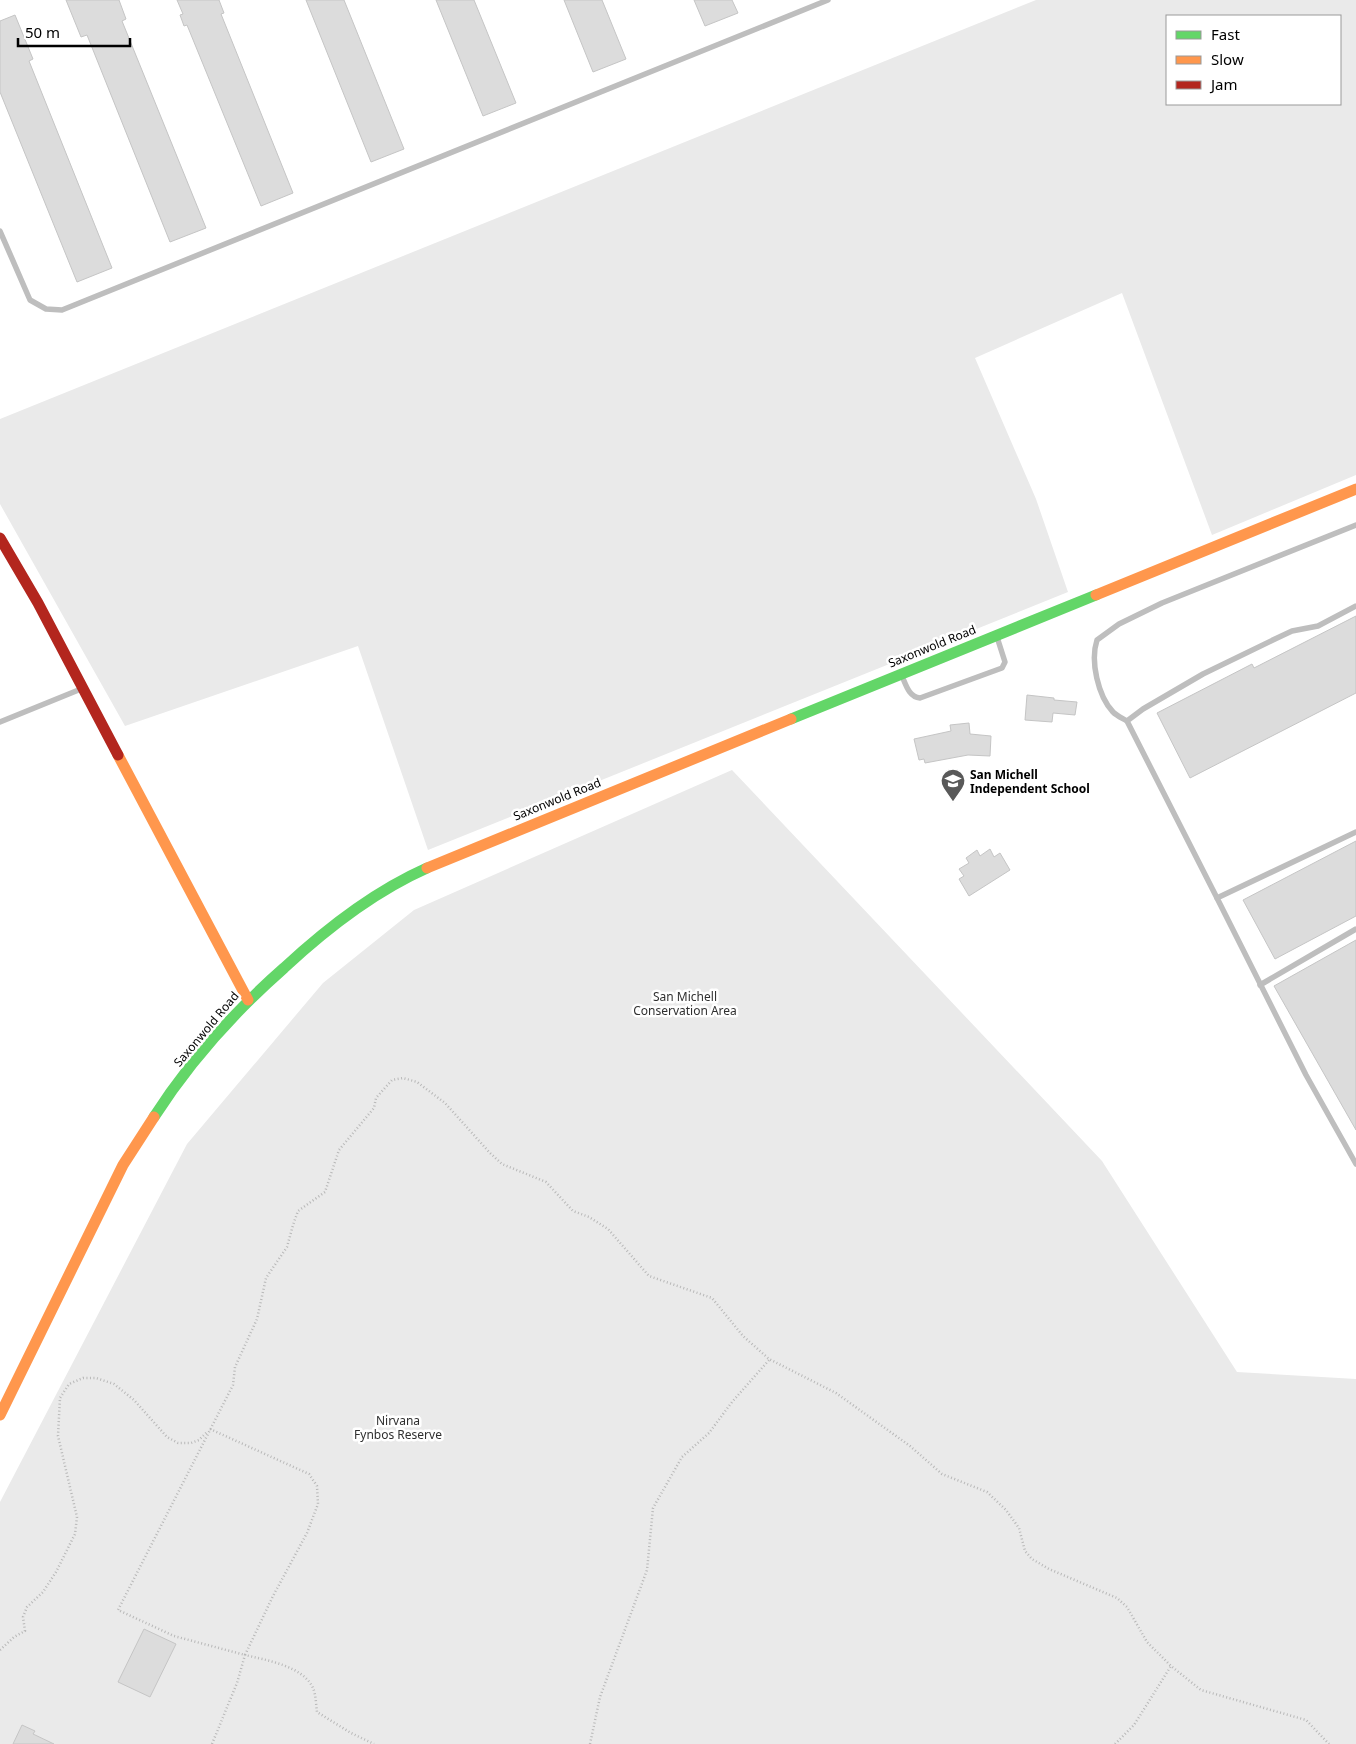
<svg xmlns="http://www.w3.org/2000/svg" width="1356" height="1744" font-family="'Noto Sans',sans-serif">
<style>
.green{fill:#eaeaea;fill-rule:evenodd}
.building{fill:#dcdcdc;stroke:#c5c5c5}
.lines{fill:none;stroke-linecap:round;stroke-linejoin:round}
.path{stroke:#b8b8b8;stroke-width:2.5;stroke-dasharray:1 2.5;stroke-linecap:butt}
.lane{stroke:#bebebe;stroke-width:5.5}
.fast{stroke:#63d668;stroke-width:11}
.slow{stroke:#ff974d;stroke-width:11}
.jam{stroke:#b3261e;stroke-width:11}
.labels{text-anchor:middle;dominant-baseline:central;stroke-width:5;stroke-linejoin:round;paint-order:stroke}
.street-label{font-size:12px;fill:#000;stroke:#fff}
.poi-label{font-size:12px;font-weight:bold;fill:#000;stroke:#fff;text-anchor:start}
.park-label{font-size:12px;fill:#2f2f2f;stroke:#fff}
</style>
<rect width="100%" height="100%" fill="#fff"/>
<!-- green -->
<g class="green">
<path d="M1036,0H1356V475L1212,535L1122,293L975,358L1036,499L1068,592L428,850L358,646L125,726L0,504V419ZM1340,16V104H1167V16Z"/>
<path d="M732,770L1102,1161L1237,1372L1356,1379V1744H0V1502L187,1144L323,983L414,910Z"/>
</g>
<!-- building -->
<g class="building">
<path d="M66,0H119L126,19L122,21L206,228L170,242L87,35L81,37Z"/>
<path d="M177,0H219L224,13L221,14L293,193L261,206L187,25L184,26L180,15L183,14Z"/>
<path d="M306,0H344L404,149L371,162Z"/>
<path d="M436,0H474L516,103L483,116Z"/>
<path d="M564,0H602L626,59L593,72Z"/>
<path d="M694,0H732L738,13L705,26Z"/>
<path d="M15,15L33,59L29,61L112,268L77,282L0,92V21Z"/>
<path d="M1356,616V693L1190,778L1157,713L1252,664L1254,668Z"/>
<path d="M1027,695L1054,698V700L1077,702L1075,715L1053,713L1052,722L1025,720Z"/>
<path d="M969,723L970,734L991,736L990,756L968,755L925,763L924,759L919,760L914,739L951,731L950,725Z"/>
<path d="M1356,841V916L1275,959L1243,900Z"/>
<path d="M990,849L994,857L1000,853L1010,870L969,896L959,879L964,876L959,869L969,863L966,858L977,850L980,856Z"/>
<path d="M1356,940V1130L1274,986Z"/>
<path d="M144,1629L176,1644L150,1697L118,1682Z"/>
<path d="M22,1725L35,1731L33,1734L54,1744H13Z"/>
</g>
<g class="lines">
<!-- path -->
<g class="path">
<path d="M210,1429L309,1474L317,1486L318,1504L307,1533L273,1596L245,1655L174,1636L118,1610L233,1385L235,1367L257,1319L266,1278L287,1247L293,1225L298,1211L325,1192L339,1150L374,1108L376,1098L392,1080L403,1078L417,1082L445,1103L490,1153L502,1164L546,1182L573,1211L589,1217L608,1229L649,1276L712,1298L743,1336L769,1359L836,1393L910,1446L942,1474L987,1492L1006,1510L1019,1528L1025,1551L1032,1559L1049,1569L1117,1598L1127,1607L1147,1642L1171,1666L1201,1690L1306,1720L1329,1744"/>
<path d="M0,1650L14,1637L25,1631L23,1617L27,1607L43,1592L56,1572L75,1534L77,1517L58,1436L60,1398L69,1384L83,1378H96L114,1384L134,1400L167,1437L178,1443H191L199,1440L207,1432"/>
<path d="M212,1744L237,1683L245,1655C266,1660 303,1666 313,1688C316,1695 316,1705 317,1712L351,1733L374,1744"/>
<path d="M590,1744L600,1697L647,1570L653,1508L682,1457L709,1433L732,1402L769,1360"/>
<path d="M1115,1744L1134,1725L1171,1666"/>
</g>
<!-- lane -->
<g class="lane">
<path d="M0,231L30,300L46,309L62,310L828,0"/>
<path d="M902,676C906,685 909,697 920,698L1002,668L1005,662L997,637"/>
<path d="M1127,721C1122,718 1117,716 1113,712C1098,696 1090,661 1097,640L1119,624L1162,603L1356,525"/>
<path d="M0,722L81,689"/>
<path d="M1356,832L1217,898L1306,1075L1356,1164"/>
<path d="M1217,898L1127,721L1143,709L1203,674L1275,639L1292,631L1318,626L1356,606"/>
<path d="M1260,985L1356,929"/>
</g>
<!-- fast -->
<g class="fast">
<path d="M791,719L1096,595"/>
<path d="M154,1117C190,1061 234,1012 284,968C327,928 373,892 427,868"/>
</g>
<!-- slow -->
<g class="slow">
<path d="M1096,595L1356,489"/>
<path d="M118,755L248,1000"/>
<path d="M427,868L791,719"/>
<path d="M0,1415L123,1165L154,1117"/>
</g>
<!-- jam -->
<path class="jam" d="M0,538L38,603L118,755"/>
</g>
<!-- icons -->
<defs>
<symbol id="school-pin" viewBox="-11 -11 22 30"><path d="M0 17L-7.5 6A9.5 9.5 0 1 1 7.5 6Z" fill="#595959" stroke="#fff"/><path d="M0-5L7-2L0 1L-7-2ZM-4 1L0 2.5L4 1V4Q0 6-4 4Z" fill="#fff"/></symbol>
</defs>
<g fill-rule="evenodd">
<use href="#school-pin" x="939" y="767" width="28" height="38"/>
</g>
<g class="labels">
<!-- street labels -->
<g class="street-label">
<text transform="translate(932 646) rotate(-22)">Saxonwold Road</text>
<text transform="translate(557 799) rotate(-22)">Saxonwold Road</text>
<text transform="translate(206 1029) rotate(-50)">Saxonwold Road</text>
</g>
<!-- poi labels -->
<g class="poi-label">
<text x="970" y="774">San Michell<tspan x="970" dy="14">Independent School</tspan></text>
</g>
<!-- park labels -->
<g class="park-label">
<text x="685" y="996">San Michell<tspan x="685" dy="14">Conservation Area</tspan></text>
<text x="398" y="1420">Nirvana<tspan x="398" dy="14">Fynbos Reserve</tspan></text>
</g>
</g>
<!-- legend -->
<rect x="1166" y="15" width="175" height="90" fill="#ffffff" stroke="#999999"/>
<rect x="1176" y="31" width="25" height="8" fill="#63d668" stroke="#999999"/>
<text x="1211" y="40" font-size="15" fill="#000000">Fast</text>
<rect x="1176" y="56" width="25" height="8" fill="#ff974d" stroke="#999999"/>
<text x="1211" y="65" font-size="15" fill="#000000">Slow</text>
<rect x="1176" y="81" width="25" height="8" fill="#b3261e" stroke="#999999"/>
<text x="1211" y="90" font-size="15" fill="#000000">Jam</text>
<!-- scale -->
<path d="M18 38v8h112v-8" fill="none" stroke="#000000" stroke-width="2.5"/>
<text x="25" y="38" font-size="15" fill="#000000" stroke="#ffffff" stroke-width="4" paint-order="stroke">50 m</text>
</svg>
